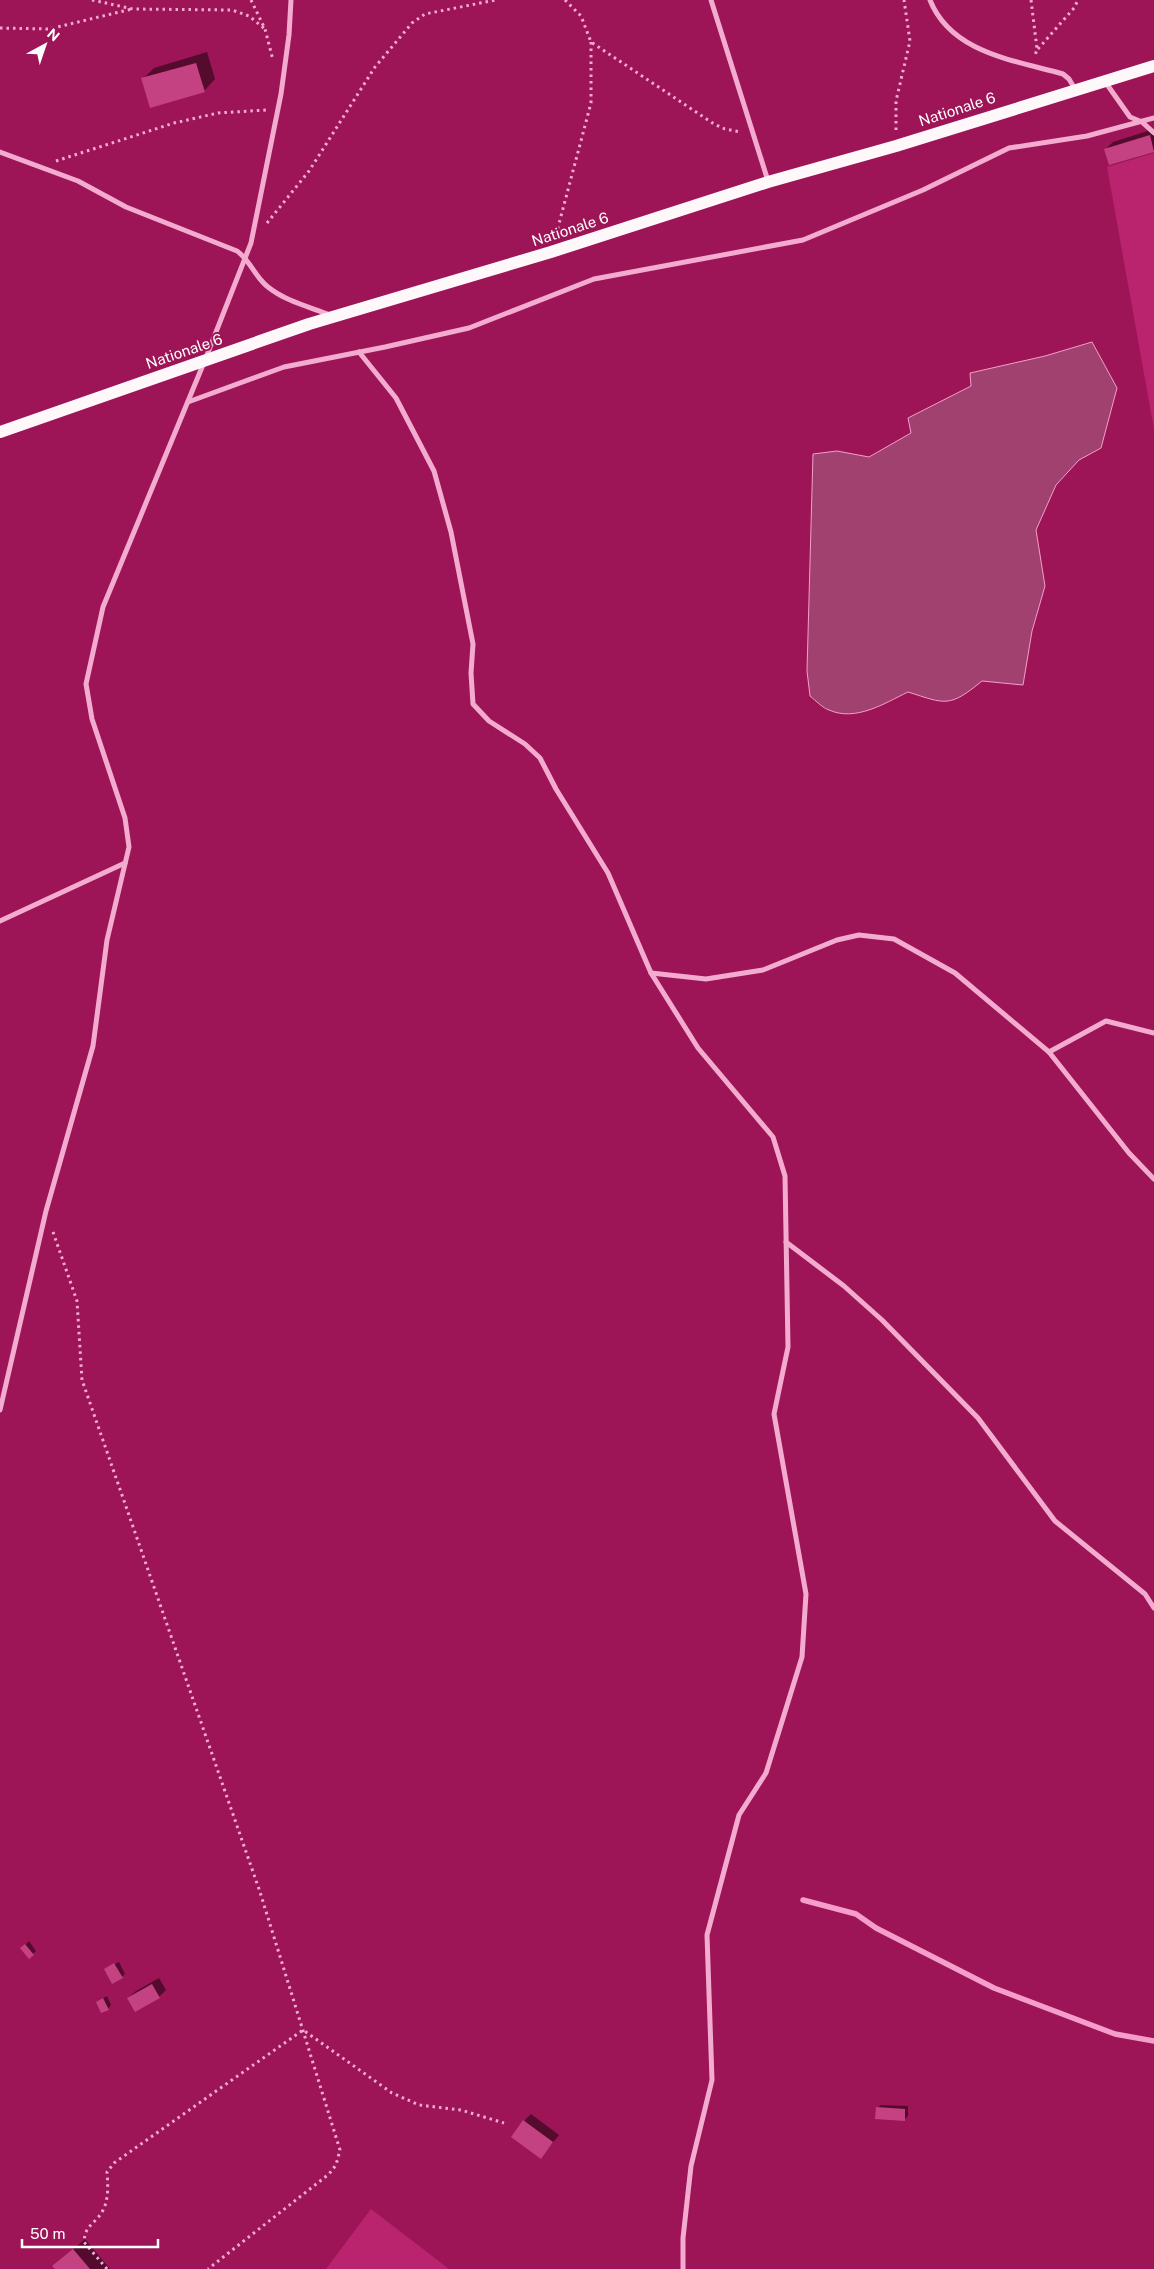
<svg xmlns="http://www.w3.org/2000/svg" width="1154" height="2269" font-family="'Public Sans',sans-serif">
<style>
.green{fill:#ba246f}
.water{fill:#a0416f;stroke:#f69ecb}
.shadow{fill:#0007}
.lines{fill:none;stroke-linecap:round;stroke-linejoin:round}
.stream{stroke:#f69ecb;stroke-width:5.5}
.building{fill:#c54282}
.path{stroke:#f3accf;stroke-width:3;stroke-dasharray:2.5 4;stroke-linecap:butt}
.street{stroke:#f3accf;stroke-width:5}
.primary{stroke:#fff8fb;stroke-width:12}
.labels{text-anchor:middle;dominant-baseline:central;stroke-width:4;stroke-linejoin:round;paint-order:stroke}
.street-label{font-size:15px;fill:#fff;stroke:#9d1557}
</style>
<rect width="100%" height="100%" fill="#9d1557"/>
<!-- green -->
<g class="green">
<path d="M1154,153V429L1107,167Z"/>
<path d="M371,2209L449,2269H326Z"/>
</g>
<!-- water -->
<path class="water" d="M1092,342L1117,388L1101,448L1079,460L1056,485L1036,530L1045,586L1032,631L1023,685L982,681C949,708 946,704 908,692C885,703 856,722 829,710C823,708 816,701 810,696L807,671L813,454L837,451L869,457L911,433L908,418L971,386L970,373L1045,356Z"/>
<!-- shadow -->
<g class="shadow">
<path d="M207,52L215,79L204,91L143,79L154,68Z"/>
<path d="M1154,129V150L1110,164L1106,149L1113,142Z"/>
<path d="M29,1941L36,1951L29,1957L25,1945Z"/>
<path d="M119,1962L125,1974L122,1977L107,1968Z"/>
<path d="M159,1978L166,1990L159,1997L128,1998L136,1991Z"/>
<path d="M107,1996L111,2005L108,2009L97,2002Z"/>
<path d="M881,2105L908,2106V2116L904,2120L877,2108Z"/>
<path d="M531,2114L559,2135L541,2157L524,2121Z"/>
<path d="M85,2239L110,2269H57L54,2266Z"/>
</g>
<g class="lines">
<!-- stream -->
<path class="stream" d="M803,1900L856,1914L876,1928L994,1988L1115,2034L1154,2041"/>
</g>
<!-- building -->
<g class="building">
<path d="M196,63L205,92L150,108L141,78Z"/>
<path d="M1150,135L1154,152L1109,165L1104,149Z"/>
<path d="M25,1944L34,1955L29,1959L20,1948Z"/>
<path d="M114,1963L123,1978L112,1984L104,1969Z"/>
<path d="M152,1984L160,1998L135,2012L127,1998Z"/>
<path d="M103,1998L109,2010L101,2013L96,2002Z"/>
<path d="M876,2107L905,2109V2121L875,2119Z"/>
<path d="M523,2120L553,2142L541,2159L511,2137Z"/>
<path d="M73,2249L90,2269H55L52,2266Z"/>
</g>
<g class="lines">
<!-- path -->
<g class="path">
<path d="M92,0L133,9L232,10L249,16L265,29"/>
<path d="M251,0L265,29L273,60"/>
<path d="M565,0L581,16L591,42L714,124L725,129L741,132"/>
<path d="M1031,0L1037,49L1035,56"/>
<path d="M0,28L49,29L132,9"/>
<path d="M1038,49L1074,8L1078,0"/>
<path d="M896,130V101L910,41L904,0"/>
<path d="M56,161L174,123L218,113L267,110"/>
<path d="M267,223L309,171L375,67L412,23L425,14L496,0"/>
<path d="M556,235L591,103V42"/>
<path d="M53,1232L77,1301L82,1380L260,1892L340,2150L336,2165L329,2174L208,2269"/>
<path d="M107,2269L84,2242C85,2225 94,2225 102,2212C109,2200 108,2185 107,2172L114,2163L303,2030L392,2093L419,2105L461,2110L504,2123"/>
</g>
<!-- street -->
<g class="street">
<path d="M711,0L768,181"/>
<path d="M930,0C951,53 1014,60 1063,74L1069,79L1075,89"/>
<path d="M1106,83L1130,117L1142,122L1154,133"/>
<path d="M0,152L78,181L126,207L237,251C250,260 255,277 268,287C285,301 310,307 330,315"/>
<path d="M359,352L396,398L434,471L451,532L473,644L471,673L473,704L489,721L525,744L540,758L556,789L608,873L651,973L698,1048L773,1137L785,1176L788,1347L774,1414L806,1594L802,1657L766,1773L739,1815L707,1935L712,2080L691,2166L683,2238V2269"/>
<path d="M188,402L284,367L385,347L469,328L594,279L803,240L923,190L1009,148L1087,136L1154,118"/>
<path d="M0,921L125,863"/>
<path d="M651,973L706,979L763,970L837,940L859,935L894,939L955,973L1049,1052L1129,1153L1154,1179"/>
<path d="M1049,1052L1106,1021L1154,1033"/>
<path d="M786,1242L844,1286L882,1320L978,1418L1055,1521L1145,1594L1154,1608"/>
<path d="M0,1410L46,1211L93,1046L107,940L129,847L125,818L92,719L86,684L103,607L205,360L251,243L281,94L289,35L291,0"/>
</g>
<!-- primary -->
<path class="primary" d="M0,432L309,324L551,252L768,182L896,146L1154,66"/>
</g>
<g class="labels">
<!-- street labels -->
<g class="street-label">
<text transform="translate(957 109) rotate(-18)">Nationale 6</text>
<text transform="translate(570 229) rotate(-18)">Nationale 6</text>
<text transform="translate(184 351) rotate(-19)">Nationale 6</text>
</g>
</g>
<!-- north arrow -->
<g transform="translate(45 45) rotate(40)" stroke="#9d1557" stroke-width="4" paint-order="stroke">
<path d="M0-4L9 19L0 12L-9 19Z" fill="#ffffff"/>
<text y="-8" font-size="14" font-weight="bold" text-anchor="middle" fill="#ffffff">N</text>
</g>
<!-- scale -->
<path d="M22 2239v8h136v-8" fill="none" stroke="#ffffff" stroke-width="2.5"/>
<text x="30" y="2239" font-size="15" fill="#ffffff" stroke="#9d1557" stroke-width="4" paint-order="stroke">50 m</text>
</svg>
